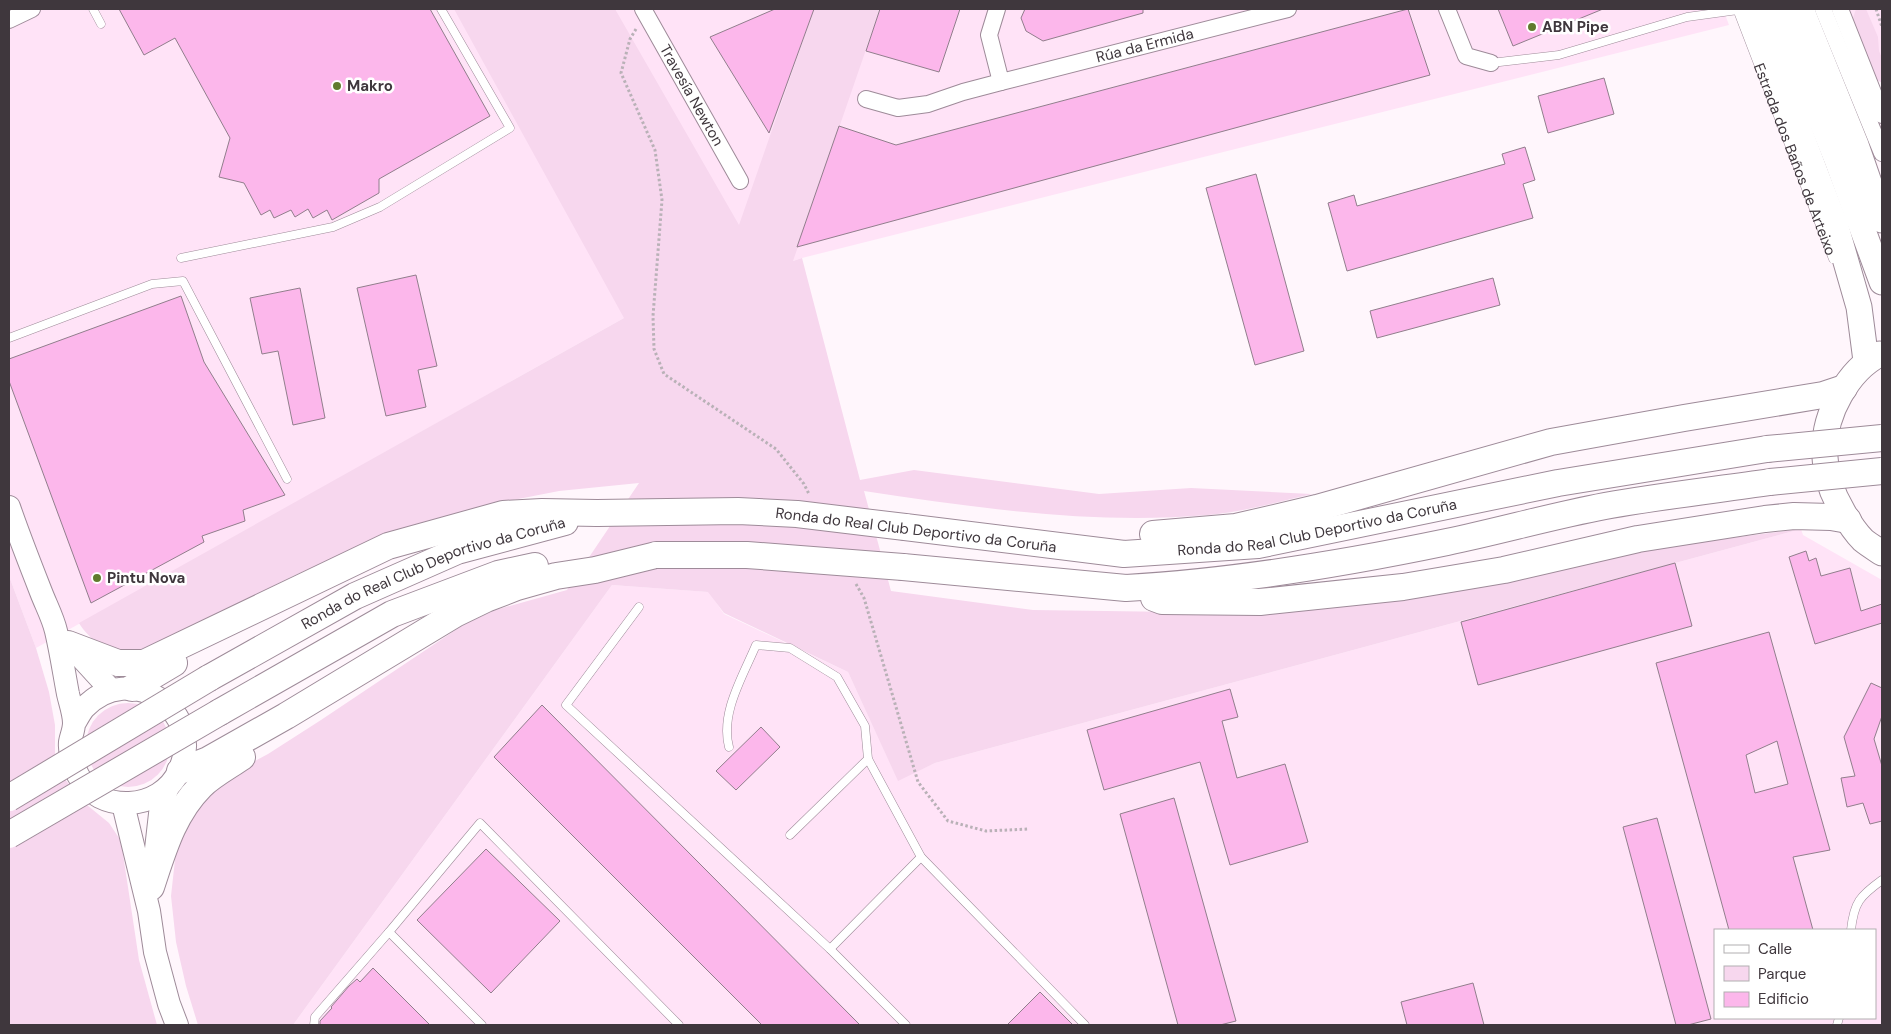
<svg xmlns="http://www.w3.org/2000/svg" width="1891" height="1034" font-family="'DM Sans',sans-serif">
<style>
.built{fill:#ffe3f7;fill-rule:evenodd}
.green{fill:#f7d7ee}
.building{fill:#fcb7eb;stroke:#917e8c;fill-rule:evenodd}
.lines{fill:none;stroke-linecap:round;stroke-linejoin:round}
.service-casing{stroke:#9e8b99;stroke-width:9}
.minor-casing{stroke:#9e8b99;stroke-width:18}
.secondary-casing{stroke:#9e8b99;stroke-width:24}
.primary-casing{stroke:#9e8b99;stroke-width:27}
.trunk-casing{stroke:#9e8b99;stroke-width:28}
.path{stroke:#b9b1b7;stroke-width:3;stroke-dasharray:2.5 2.5;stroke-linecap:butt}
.service{stroke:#fff;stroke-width:8}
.minor{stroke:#fff;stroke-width:16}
.secondary{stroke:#fff;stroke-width:22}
.primary{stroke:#fff;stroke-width:25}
.trunk{stroke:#fff;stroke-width:26}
.trunk-bridge-casing{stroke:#9e8b99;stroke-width:28;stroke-linecap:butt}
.trunk-bridge{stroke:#fff;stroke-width:26}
.poi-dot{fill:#617b2e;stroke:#fff;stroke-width:2}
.labels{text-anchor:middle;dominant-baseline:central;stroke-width:5;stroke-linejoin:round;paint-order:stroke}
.poi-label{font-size:15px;font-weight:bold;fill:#3f373d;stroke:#fff;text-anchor:start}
.street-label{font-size:15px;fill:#3f373d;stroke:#fff}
</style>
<rect width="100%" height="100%" fill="#fff6fc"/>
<!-- built -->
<g class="built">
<path d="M9,9H1723L1729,25L802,258L624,318L36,648L9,576Z"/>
<path d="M1847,9H1882V83L1855,27Z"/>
<path d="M1801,529L1803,535L1882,580V1025H293L612,585L709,592L724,614L848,672L898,780L935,763ZM1715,930H1875V1018H1715Z"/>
</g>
<!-- green -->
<g class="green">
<path d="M454,9H615L739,225L814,9H880L793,261L802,258L860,480L914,470L1099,494L1191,488L1312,494C1278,502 1243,512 1208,515C1092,525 978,508 864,491L891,591L1033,610L1249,613L1351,606L1443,593L1667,546L1801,529L935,763L898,781L848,672L724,613L708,592L612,585L293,1025H198L186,986L176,942L171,896L176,851L187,820L220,780L268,754L321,720L463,625L495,610L567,590L639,483L559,491L498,503L430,520L380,537L293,576L160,643C152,646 144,650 137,651C113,655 91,643 79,623L624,318Z"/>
<path d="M1856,9H1866L1878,37L1879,51L1882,58V83L1877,80L1852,21Z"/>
<path d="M9,576L36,648L49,692L55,725V755L61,774L82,801L109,823L121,841L139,960L157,1025H9Z"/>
<circle cx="128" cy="745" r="42"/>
</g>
<!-- building -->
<g class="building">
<path d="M119,9H430L490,116L379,179V193L332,220L327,210L313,218L308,209L295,217L291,210L274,218L270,210L261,215L244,183L219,177L230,138L175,38L144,55Z"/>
<path d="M775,9H814L769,133L710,37Z"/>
<path d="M880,9H960L939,72L866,51Z"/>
<path d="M1025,9H1143V13L1043,41L1026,31L1021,18Z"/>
<path d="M1408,9L1430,75L797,247L839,126L896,145Z"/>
<path d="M1498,9H1603L1513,46Z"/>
<path d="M1604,78L1614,114L1548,133L1538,96Z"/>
<path d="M1525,147L1535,180L1523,184L1533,218L1347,271L1328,203L1354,195L1357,206L1505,164L1502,154Z"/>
<path d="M1256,174L1304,351L1255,365L1206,188Z"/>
<path d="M416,275L437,366L418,370L426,407L386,416L357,288Z"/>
<path d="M1493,278L1500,305L1377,338L1370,311Z"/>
<path d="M300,288L325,418L293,425L278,351L262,354L250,298Z"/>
<path d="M181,296L204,362L285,495L243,510L245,521L202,536L204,542L91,603L9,381V359Z"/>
<path d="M1806,551L1809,561L1816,558L1821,576L1850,568L1861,611L1882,604V623L1815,644L1789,557Z"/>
<path d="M1675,563L1692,626L1478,685L1461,622Z"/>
<path d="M1769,632L1830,850L1793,857L1813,930H1729L1656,663ZM1777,741L1788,784L1755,793L1746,755Z"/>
<path d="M1871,683L1882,688V716L1874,739L1882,766V821L1870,824L1863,803L1847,807L1841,778L1855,776L1844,737Z"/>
<path d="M1230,689L1238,717L1222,721L1237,778L1285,764L1308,842L1230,865L1200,762L1104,790L1087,730Z"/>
<path d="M542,705L860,1025H762L494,757Z"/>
<path d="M761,727L780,747L736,790L716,771Z"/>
<path d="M1174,798L1236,1021L1220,1025H1178L1120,814Z"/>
<path d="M1657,818L1711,1019L1688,1025H1676L1623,827Z"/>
<path d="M486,849L560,921L491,993L417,920Z"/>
<path d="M373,968L430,1025H320V1021L332,1008L331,1007L349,986L357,979L360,982Z"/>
<path d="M1473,983L1484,1025H1407L1401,1002Z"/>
<path d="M1040,992L1073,1025H1007Z"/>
</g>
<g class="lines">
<defs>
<g id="service">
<path d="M93,9L101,24"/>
<path id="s1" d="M1737,9L1833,259"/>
<path d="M1491,63L1559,55L1687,17L1738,10"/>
<path d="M181,258L333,227L380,207L510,128L441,9"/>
<path d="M9,338L152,284L183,281L287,479"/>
<path d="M639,607L566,705L830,949L906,1025"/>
<path d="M729,747C720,713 743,676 756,645L790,648L837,677L865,726L868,759L921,857L1085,1025"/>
<path d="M790,835L868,759"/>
<path d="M1851,930C1854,902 1860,896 1882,880"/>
<path d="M830,949L921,857"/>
<path d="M314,1025L315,1017L389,932"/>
<path d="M482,1025L389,932L480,823L679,1025"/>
<path d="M1837,1025L1839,1018"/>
</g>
<g id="minor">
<path id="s2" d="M643,9L740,181"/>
<path id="s3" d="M997,9L989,35L1001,82L1288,9"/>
<path d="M1447,9L1466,56L1491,63"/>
<path d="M1823,9L1882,153"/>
<path d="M1840,9L1882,115"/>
<path d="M9,20L32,9"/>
<path d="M866,99L898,108L928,104L963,92L1001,82"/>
</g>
<g id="secondary">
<path d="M9,507C19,536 30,564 41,592C46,605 53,618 56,631C61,652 64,673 68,694C70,703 74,714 74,723C74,730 71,736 70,742C69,753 73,765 78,775C98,815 161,811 179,771C207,711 130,659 84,708C80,713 77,719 74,724"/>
<path d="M68,643L111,690"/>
<path d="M123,804L149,911L155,952L169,1004L177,1025"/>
<path d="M155,858L161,805L168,787"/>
</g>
<g id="primary">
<path d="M1753,9L1836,227L1859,307L1866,361"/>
<path d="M1777,9L1836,157L1882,282"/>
<path d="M1801,9L1856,145L1882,220"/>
<path d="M1880,354C1862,363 1850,377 1840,395C1818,433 1820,474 1843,512C1848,521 1855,532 1863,540C1869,545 1876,549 1882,553"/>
</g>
<g id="trunk">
<path id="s4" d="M905,527L1124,554L1258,545L1558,483L1767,449"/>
<path d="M1153,534L1236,527L1317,508L1551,442L1684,418L1823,395L1844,388"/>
<path d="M903,567L1126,588C1233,582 1341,564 1447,542C1500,531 1552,516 1605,506C1660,496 1715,490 1770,482"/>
<path d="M1154,598L1162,601L1260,602L1403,587L1504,570L1638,539L1765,519L1794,516L1831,517L1848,520"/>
<path d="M68,644L118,663H144L388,546L503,514L542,512L597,513"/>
<path id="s5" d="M209,678L355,596L457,551L565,522"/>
<path d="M132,688L174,663"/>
<path d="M220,712L392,614L498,574L535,566"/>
<path d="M180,771L208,760L286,716L455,614L486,599L517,587L556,576L595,570L656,555"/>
<path d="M151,887C163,851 173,814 201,786C212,775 229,766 242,757"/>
</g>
</defs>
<!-- service casing -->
<use href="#service" class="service-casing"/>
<!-- minor casing -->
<use href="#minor" class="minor-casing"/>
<!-- secondary casing -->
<use href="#secondary" class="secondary-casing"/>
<!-- primary casing -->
<use href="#primary" class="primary-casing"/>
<!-- trunk casing -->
<use href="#trunk" class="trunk-casing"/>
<!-- path -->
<g class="path">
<path d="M1876,9L1882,27"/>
<path d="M636,29L630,39L621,73L655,150L662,200L653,316L654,349L664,374L776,449L804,484L809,494"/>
<path d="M856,584L864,598L918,782L948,821L986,831L1029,829"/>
</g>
<!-- service -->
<use href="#service" class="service"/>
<!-- minor -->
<use href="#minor" class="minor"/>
<!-- secondary -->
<use href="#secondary" class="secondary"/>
<!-- primary -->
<use href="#primary" class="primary"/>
<!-- trunk -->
<use href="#trunk" class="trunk"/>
<defs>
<g id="trunk-bridge">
<path d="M1767,449L1882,438"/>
<path d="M1770,482L1882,471"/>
<path d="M597,513L738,511L797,514L905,527"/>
<path d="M656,555H747L903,567"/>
<path d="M9,798L209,678"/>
<path d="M9,835L220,712"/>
</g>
</defs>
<!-- trunk-bridge casing -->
<use href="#trunk-bridge" class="trunk-bridge-casing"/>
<!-- trunk-bridge -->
<use href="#trunk-bridge" class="trunk-bridge"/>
</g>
<!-- markers -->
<g class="poi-dot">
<circle cx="1532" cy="27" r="5"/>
<circle cx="337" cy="86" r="5"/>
<circle cx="97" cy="578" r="5"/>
</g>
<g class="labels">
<!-- poi labels -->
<g class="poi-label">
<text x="1542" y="27">ABN Pipe</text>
<text x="347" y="86">Makro</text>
<text x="107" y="578">Pintu Nova</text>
</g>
<!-- street labels -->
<g class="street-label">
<text stroke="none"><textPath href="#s3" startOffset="224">Rúa da Ermida</textPath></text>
<text stroke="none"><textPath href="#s2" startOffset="99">Travesía Newton</textPath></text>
<text stroke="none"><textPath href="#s1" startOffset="161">Estrada dos Baños de Arteixo</textPath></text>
<text stroke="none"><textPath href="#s4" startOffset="416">Ronda do Real Club Deportivo da Coruña</textPath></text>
<text transform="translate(916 530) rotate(7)">Ronda do Real Club Deportivo da Coruña</text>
<text stroke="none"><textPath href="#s5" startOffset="249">Ronda do Real Club Deportivo da Coruña</textPath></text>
</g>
</g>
<!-- border -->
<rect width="1891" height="1034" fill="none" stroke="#3f373d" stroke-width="20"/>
<!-- legend -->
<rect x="1714" y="929" width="162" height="90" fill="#ffffff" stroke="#b2afb1"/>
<rect x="1724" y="945" width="25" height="8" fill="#ffffff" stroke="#b2afb1"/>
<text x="1758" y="954" font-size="15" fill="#3f373d">Calle</text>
<rect x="1724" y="966" width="25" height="15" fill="#f7d7ee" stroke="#b2afb1"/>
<text x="1758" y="979" font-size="15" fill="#3f373d">Parque</text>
<rect x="1724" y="992" width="25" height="15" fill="#fcb7eb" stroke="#b2afb1"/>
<text x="1758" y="1004" font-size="15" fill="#3f373d">Edificio</text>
</svg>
